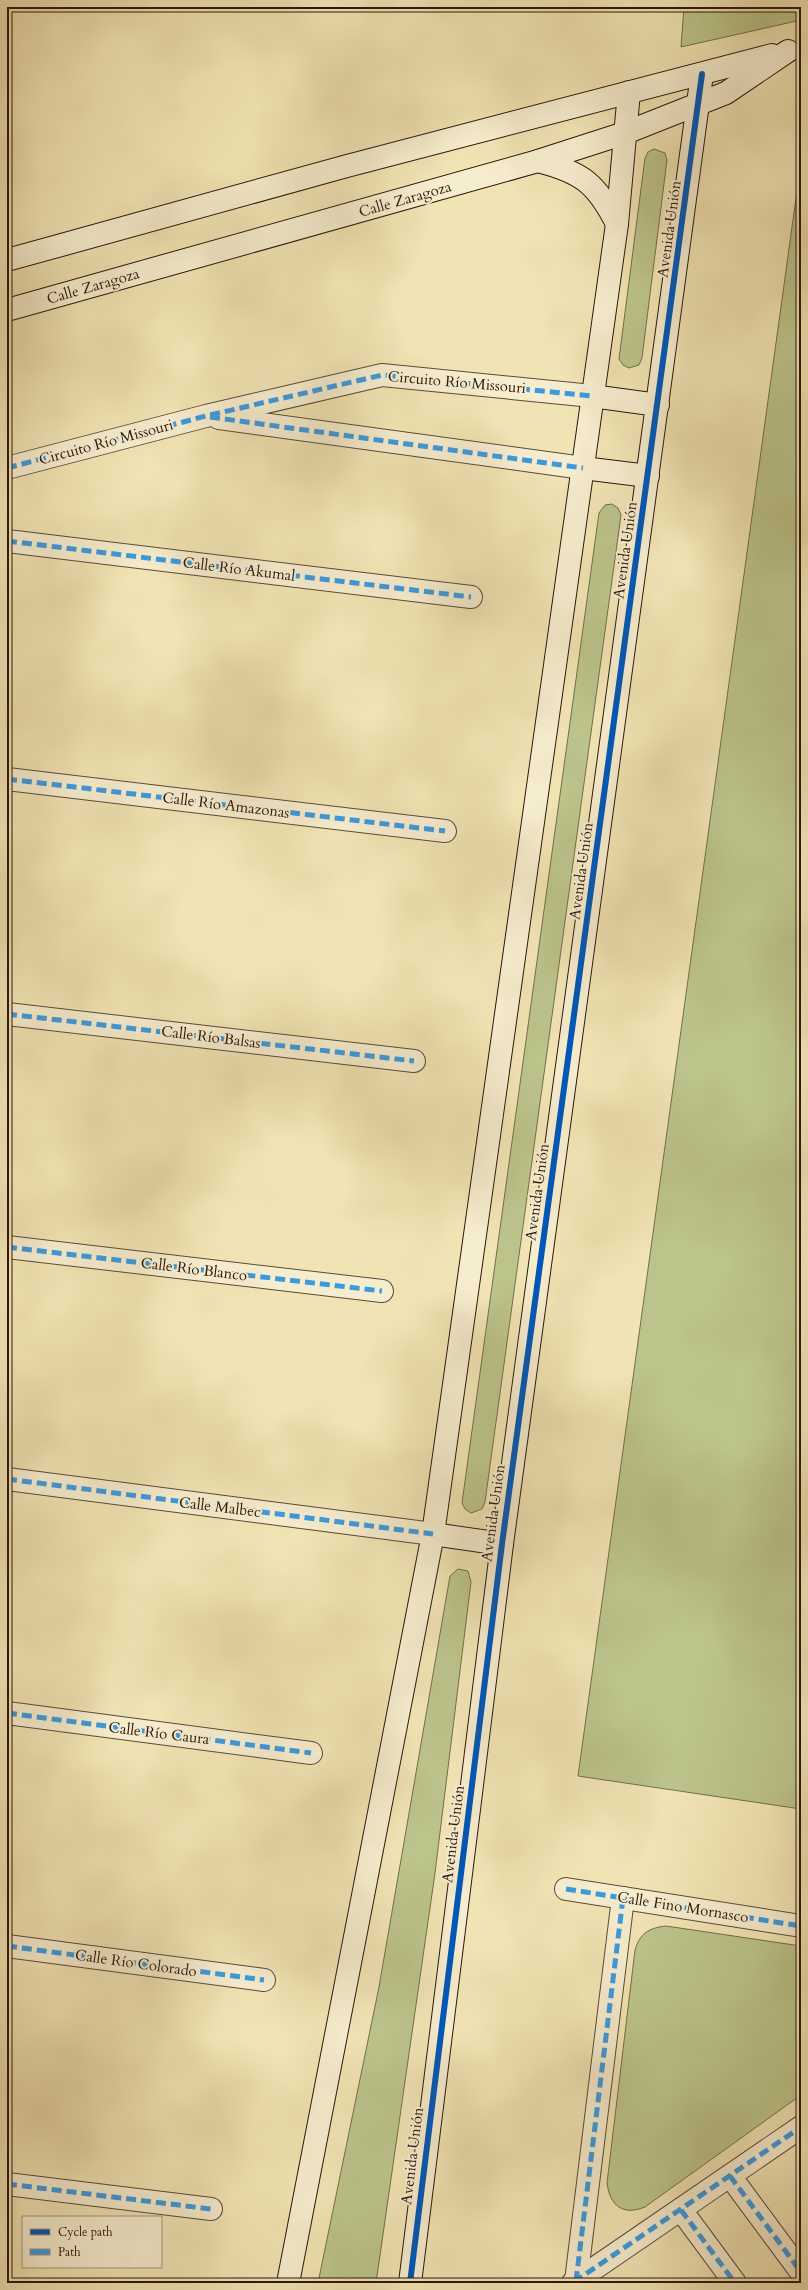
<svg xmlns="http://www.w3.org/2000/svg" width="808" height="2290" font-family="Cardo,serif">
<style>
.green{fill:#bcc48b;stroke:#746e4b}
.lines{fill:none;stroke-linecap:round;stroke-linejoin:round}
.street-casing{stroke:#5c4a35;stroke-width:24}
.secondary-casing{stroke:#2b170b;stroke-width:24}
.street{stroke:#f6edce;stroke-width:22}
.secondary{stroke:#f6edce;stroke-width:22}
.quiet{stroke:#3d9ade;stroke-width:5;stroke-dasharray:10 5;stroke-linecap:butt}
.cycleway-casing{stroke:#f6edce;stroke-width:8}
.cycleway{stroke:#0057b8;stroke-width:6}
.labels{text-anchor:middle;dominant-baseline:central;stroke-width:4;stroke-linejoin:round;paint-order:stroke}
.street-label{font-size:15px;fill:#2b170b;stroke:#f6edce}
</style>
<rect width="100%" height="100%" fill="#f1e4b4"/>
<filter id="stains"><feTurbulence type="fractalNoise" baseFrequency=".005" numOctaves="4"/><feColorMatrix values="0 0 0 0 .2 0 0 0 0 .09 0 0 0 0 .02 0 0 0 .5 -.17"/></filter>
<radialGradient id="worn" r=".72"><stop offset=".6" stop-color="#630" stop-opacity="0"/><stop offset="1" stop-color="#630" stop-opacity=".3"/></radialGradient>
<!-- green -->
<g class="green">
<path d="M684,7H801V20L681,47Z"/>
<path d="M654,149L665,153L667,160L642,358L639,365L629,368L623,365L619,359L645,158L648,152Z"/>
<path d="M801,162V1809L578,1776Z"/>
<path d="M612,504L618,508L621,515L485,1502L482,1509L471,1513L465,1509L462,1503L599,513L605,505Z"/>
<path d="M458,1569L468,1571L471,1582L435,1873L376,2283H318L379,1987L450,1576Z"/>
<path d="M666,1926L801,1946V2095L645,2207C623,2216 610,2206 607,2183L635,1950C640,1933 649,1928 666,1926Z"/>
</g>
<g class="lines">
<defs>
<g id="street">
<path d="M219,418L583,468"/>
<path d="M7,468L206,416L382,375L592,396"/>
<path d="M7,541L471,597"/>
<path d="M7,779L445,831"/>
<path d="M7,1014L414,1061"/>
<path d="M7,1247L382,1291"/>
<path d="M7,1479L433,1534"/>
<path d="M7,1713L311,1753"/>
<path d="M566,1889L801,1926"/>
<path d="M7,1946L264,1980"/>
<path d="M730,2176L801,2272"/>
<path d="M7,2184L211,2209"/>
<path d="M681,2210L735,2283"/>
<path d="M576,2281L623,1898"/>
<path d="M573,2283L801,2127"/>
</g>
<g id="secondary">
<path d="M538,161C582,172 597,184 617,224"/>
<path d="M7,260L347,166L772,55"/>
<path d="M7,310L538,161L625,133L726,93L788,51"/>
<path d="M592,396L658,405"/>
<path d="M583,468L648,476"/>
<path d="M433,1534L502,1544"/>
<path d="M288,2283L433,1534L617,224L629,92"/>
<path d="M410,2283L502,1544L702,74"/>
</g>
</defs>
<!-- street casing -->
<use href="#street" class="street-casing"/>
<!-- secondary casing -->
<use href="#secondary" class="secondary-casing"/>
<!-- street -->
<use href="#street" class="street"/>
<!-- secondary -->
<use href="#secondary" class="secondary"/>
<!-- quiet -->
<g class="quiet">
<path d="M210,417L583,468"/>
<path d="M7,468L206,416L382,375L592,396"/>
<path d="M7,541L471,597"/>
<path d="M7,779L445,831"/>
<path d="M7,1014L414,1061"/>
<path d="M7,1247L382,1291"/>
<path d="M7,1479L433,1534"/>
<path d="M7,1713L311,1753"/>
<path d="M566,1889L801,1926"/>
<path d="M7,1946L264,1980"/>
<path d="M730,2176L801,2272"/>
<path d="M7,2184L211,2209"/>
<path d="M681,2210L735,2283"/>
<path d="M576,2281L623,1898"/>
<path d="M574,2282L801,2127"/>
</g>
<defs>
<path id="cycleway" d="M410,2283L502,1544L702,74"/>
</defs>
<!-- cycleway casing -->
<use href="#cycleway" class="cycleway-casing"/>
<!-- cycleway -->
<use href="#cycleway" class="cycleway"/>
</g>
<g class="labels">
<!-- street labels -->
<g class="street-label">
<text transform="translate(405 199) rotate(-16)">Calle Zaragoza</text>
<text transform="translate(669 229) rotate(-82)">Avenida Unión</text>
<text transform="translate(93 286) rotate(-16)">Calle Zaragoza</text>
<text transform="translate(457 382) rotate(5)">Circuito Río Missouri</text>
<text transform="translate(106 442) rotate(-15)">Circuito Río Missouri</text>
<text transform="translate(625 550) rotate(-82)">Avenida Unión</text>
<text transform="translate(239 569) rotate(7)">Calle Río Akumal</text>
<text transform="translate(226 805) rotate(7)">Calle Río Amazonas</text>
<text transform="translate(581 871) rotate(-82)">Avenida Unión</text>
<text transform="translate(211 1037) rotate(7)">Calle Río Balsas</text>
<text transform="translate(537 1192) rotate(-82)">Avenida Unión</text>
<text transform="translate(194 1269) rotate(7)">Calle Río Blanco</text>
<text transform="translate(220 1507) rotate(7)">Calle Malbec</text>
<text transform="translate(493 1513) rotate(-82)">Avenida Unión</text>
<text transform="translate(159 1733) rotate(7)">Calle Río Caura</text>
<text transform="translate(453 1834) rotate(-83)">Avenida Unión</text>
<text transform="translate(683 1907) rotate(9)">Calle Fino Mornasco</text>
<text transform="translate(136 1963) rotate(8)">Calle Río Colorado</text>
<text transform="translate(412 2156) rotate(-83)">Avenida Unión</text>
</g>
</g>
<!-- margin -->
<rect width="808" height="2290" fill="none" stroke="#f1e4b4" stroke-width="24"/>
<rect x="8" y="8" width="792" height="2274" fill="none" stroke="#2b170b" stroke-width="2"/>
<rect x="12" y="12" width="784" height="2266" fill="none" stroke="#2b170b"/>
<!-- legend -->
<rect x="22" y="2216" width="140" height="52" fill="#f6edce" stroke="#a59780"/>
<rect x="30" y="2229" width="20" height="6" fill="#0057b8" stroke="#a59780"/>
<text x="58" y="2236" font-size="12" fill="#2b170b">Cycle path</text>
<rect x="30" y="2249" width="20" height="6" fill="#3d9ade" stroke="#a59780"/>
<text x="58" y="2256" font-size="12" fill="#2b170b">Path</text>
<rect width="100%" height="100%" filter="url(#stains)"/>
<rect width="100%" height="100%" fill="url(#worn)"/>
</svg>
